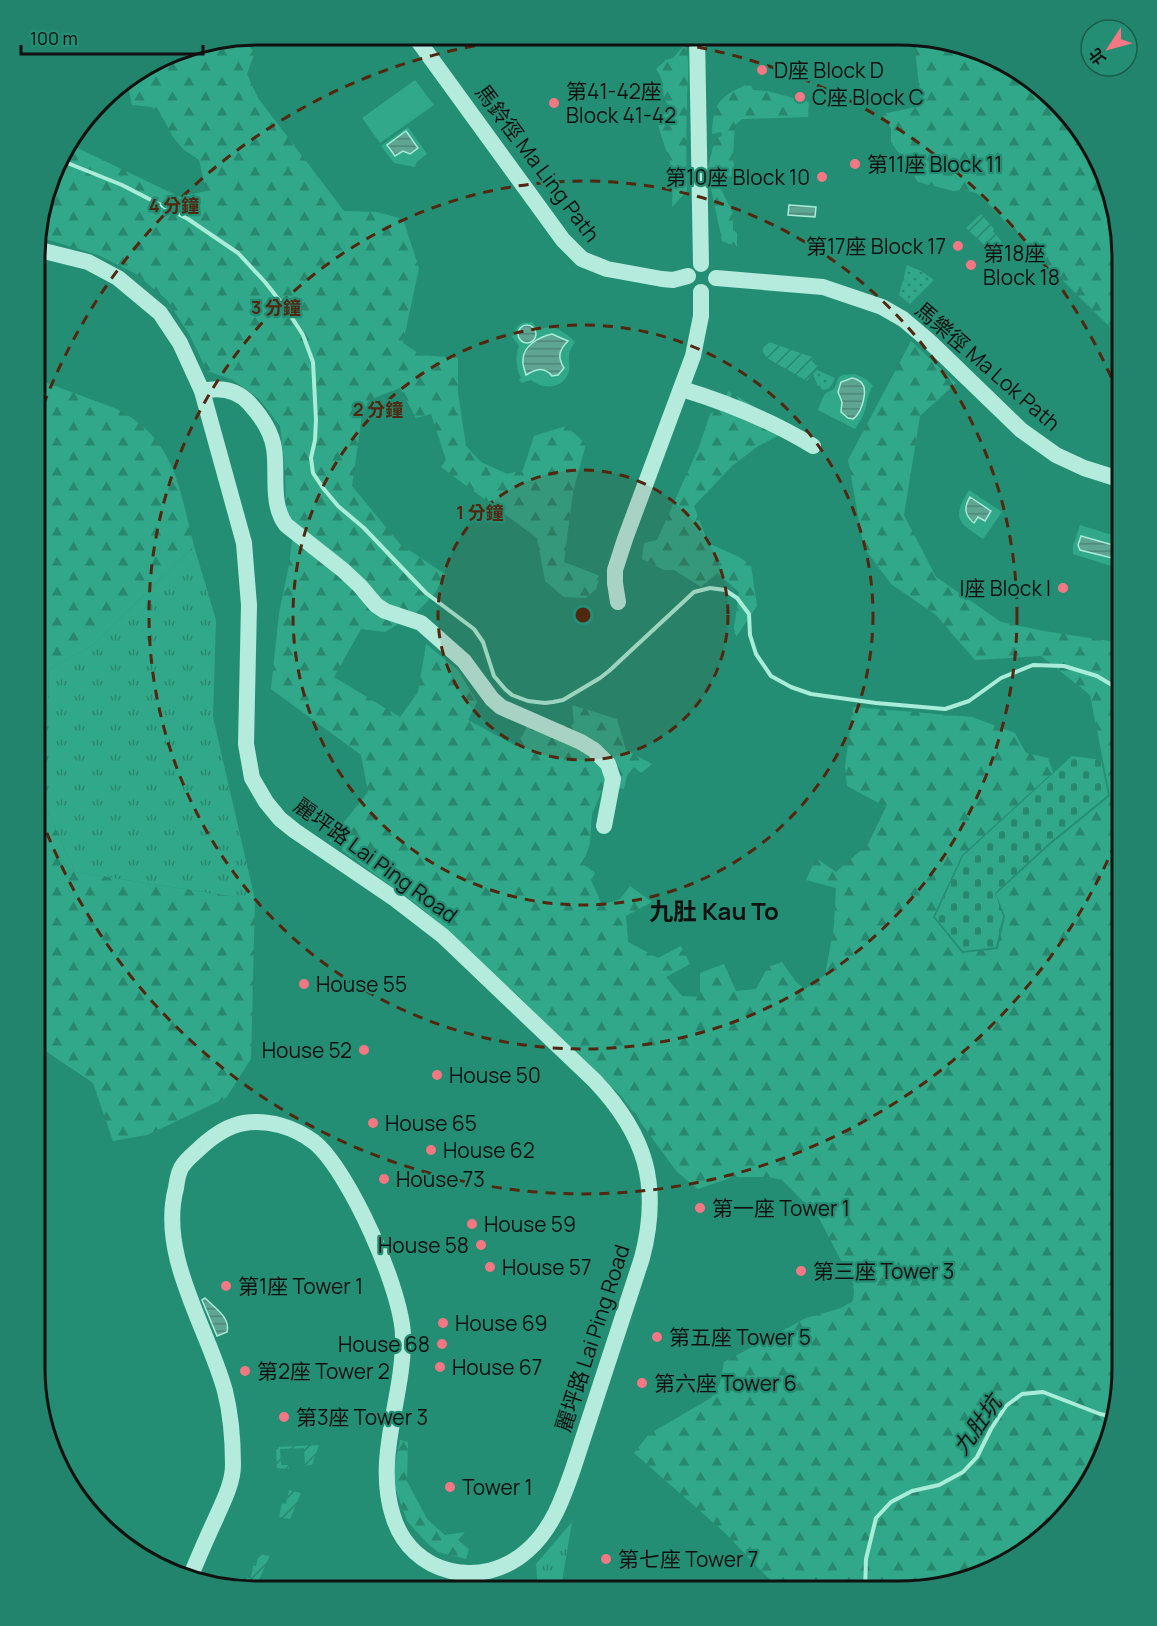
<svg xmlns="http://www.w3.org/2000/svg" width="1157" height="1626" font-family="Manrope,'Noto Sans TC',sans-serif">
<style>
.grass{fill:url(#grass-tufts)}
.forest{fill:url(#forest-firs)}
.cemetery{fill:url(#cemetery-stones)}
.park{fill:url(#park-dots)}
.garden{fill:url(#garden-furrows)}
.pitch{fill:#31a889}
.water{fill:url(#water-rules);stroke:#a8ecd9;stroke-width:1.5}
.lines{fill:none;stroke-linecap:round;stroke-linejoin:round}
.stream{stroke:#a8ecd9;stroke-width:4}
.minor{stroke:#b4ebdd;stroke-width:16}
.ring{fill:none;stroke:#522710;stroke-width:3;stroke-dasharray:10 8}
.poi-dot{fill:#f67784;stroke:#248e74;stroke-width:2}
.labels{text-anchor:middle;dominant-baseline:central;stroke-width:4.5;stroke-linejoin:round;paint-order:stroke}
.poi-label{font-size:21px;fill:#111;stroke:#248e74;text-anchor:start}
.street-label{font-size:21px;fill:#111;stroke:#248e74}
.water-label{font-size:22px;font-style:italic;fill:#111;stroke:#248e74}
.quarter-label{font-size:24px;font-weight:bold;fill:#111;stroke:#248e74}
.rim{fill:none;stroke:#111;stroke-width:3}
.centre{fill:#522710;stroke:#248e74;stroke-width:3}
.ring-label{font-size:18px;text-anchor:middle;font-weight:bold;fill:#522710;stroke:#248e74;stroke-width:4.5;stroke-linejoin:round;paint-order:stroke}
</style>
<defs>
<pattern id="grass-tufts" width="24" height="20" patternUnits="userSpaceOnUse" patternTransform="scale(1.5)"><rect width="24" height="20" fill="#31a889"/><path d="M3 7l-1-3M5 7V3M7 7l1-3M15 17l-1-3M17 17v-4M19 17l1-3" fill="none" stroke="#28876f"/></pattern>
<pattern id="forest-firs" width="22" height="20" patternUnits="userSpaceOnUse" patternTransform="scale(1.5)"><rect width="22" height="20" fill="#31a889"/><path d="M5 1l3.5 6h-7zM16 11l3.5 6h-7z" fill="#28876f"/></pattern>
<pattern id="cemetery-stones" width="16" height="16" patternUnits="userSpaceOnUse" patternTransform="scale(1.5)"><rect width="16" height="16" fill="#31a889"/><path d="M2 7V4a2 2 0 0 1 4 0v3zM10 15v-3a2 2 0 0 1 4 0v3z" fill="#28876f"/></pattern>
<pattern id="park-dots" width="8" height="8" patternUnits="userSpaceOnUse" patternTransform="scale(1.5)"><rect width="8" height="8" fill="#31a889"/><path d="M2 2h.1M6 6h.1" fill="none" stroke="#28876f" stroke-width="1.8" stroke-linecap="round"/></pattern>
<pattern id="garden-furrows" width="10" height="10" patternUnits="userSpaceOnUse" patternTransform="scale(1.5)"><rect width="10" height="10" fill="#31a889"/><path d="M-1 1l2-2M0 10L10 0M9 11l2-2" fill="none" stroke="#28876f"/></pattern>
<pattern id="water-rules" width="6" height="5" patternUnits="userSpaceOnUse" patternTransform="scale(1.5)"><rect width="6" height="5" fill="#5fa594"/><path d="M0 2.5h6" fill="none" stroke="#4d8577"/></pattern>
</defs>
<rect width="100%" height="100%" fill="#248e74"/>
<!-- grass -->
<g class="grass">
<path d="M194,546L216,620L213,717L255,900L75,872L36,786L47,728L49,669L92,646Z"/>
<path d="M572,1522L561,1587L562,1591L538,1590L536,1564Z"/>
</g>
<!-- forest -->
<g class="forest">
<path d="M928,36L984,51L1035,81L1100,160L1122,258V339L1037,255L984,199L976,193L963,190L953,191L918,182L891,142V128L882,114L921,106L914,39Z"/>
<path d="M238,38H239L255,52L247,74L258,98L344,211L377,212L403,219L419,268L403,343L421,355L458,358V393L466,446L481,462L507,474L523,470L534,436L566,426L586,444L573,492L564,562L600,576L596,589L586,598L564,597L545,581L537,538L441,467L446,460L431,414L416,418L400,388L369,400L362,415L352,486L400,544L445,574L435,593L415,614L385,632L361,629L334,677L400,717L418,692L426,644L458,670L477,702L468,720L516,746L526,729L529,715L570,727L574,723L572,705L617,719L626,750L652,764L641,773L634,767L627,775L624,789L604,786L592,814L590,843L583,864L595,873L591,880L602,905L620,899L630,886L652,902L626,916L628,942L658,958L681,946L690,964L666,977L682,996L700,997V973L724,964L736,991L756,989L768,967L782,962L796,982L805,989L825,975L834,926L836,888L806,880L816,858L836,872L868,844L886,807L847,786L845,766L853,707L972,717L1015,733L1026,753L1048,758L1053,772L962,855L933,917L962,953L998,949L1005,916L996,894L1051,844L1110,796L1090,695L1041,656L975,660L936,615L891,584L864,548L848,460L911,341L956,383L920,416L904,515L936,577L1001,622L1044,631L1122,643V1383L1110,1440L1085,1492L1046,1536L997,1569L899,1591H792L775,1585L724,1532L634,1453L649,1434L711,1398L720,1383L724,1362L806,1318L841,1308L853,1301L854,1290L852,1282L819,1218L782,1180L769,1177H733L698,1189L677,1172L622,1097L514,992L423,909L329,841L368,792L361,755L271,689L279,613L288,570L293,535L286,510L285,470L280,426L259,399L233,380L207,371L189,334L167,300L136,274L98,255L36,236V229L64,147L67,143L180,197L206,191L199,160L183,149L173,137L163,118L152,107L132,105L127,81L186,46L215,42L221,49Z"/>
<path d="M685,44C691,62 687,83 687,101C686,131 686,161 687,191L672,207L673,181L677,178L675,172L670,163L658,125L666,111L670,107C662,99 664,93 662,83C662,78 659,74 656,69L666,60L673,58Z"/>
<path d="M750,83L753,90L767,91L809,102L808,117L742,119L735,125L733,159L736,177L712,175L708,167L715,139L722,136L721,132L712,134C713,101 721,96 750,83Z"/>
<path d="M718,184L733,213V230L737,233V247L722,241L711,188Z"/>
<path d="M36,379L117,409C176,440 179,488 194,546L92,646L49,669L47,728L36,786L75,872L255,900L251,1059L226,1098L147,1135L113,1141L93,1083L35,1044Z"/>
<path d="M728,391L785,425L778,436L758,446L732,466L694,506L708,543L739,557L751,565L757,606L736,637L734,628L739,592L717,573L701,587L674,570H664L642,559L644,543L657,540L699,447L710,414L723,406Z"/>
<path d="M400,1440L408,1442L407,1481L427,1519L445,1535L465,1532L458,1540L469,1549L466,1559L438,1552L427,1543L407,1521L393,1482V1472Z"/>
</g>
<!-- cemetery -->
<path class="cemetery" d="M1072,756L1101,760L1108,795L1048,844L995,893L1003,916L996,947L963,951L935,917L963,856Z"/>
<!-- park -->
<g class="park">
<path d="M907,265L921,271L934,280L910,304L899,295Z"/>
<path d="M817,370L835,378L830,388L823,390L818,386L813,374Z"/>
</g>
<!-- garden -->
<g class="garden">
<path d="M981,214L994,229L993,231L1004,245L993,253L966,228Z"/>
<path d="M769,342L812,357V361L817,366L807,381L767,358L763,352V347Z"/>
<path d="M319,1445L312,1465H305L304,1448L280,1449L281,1465H289V1469L277,1468L276,1447Z"/>
<path d="M289,1490L301,1493L290,1519L279,1517L282,1503L286,1504Z"/>
<path d="M259,1554L270,1556L254,1590H242L245,1589L247,1578H251L253,1566H256Z"/>
</g>
<!-- pitch -->
<g class="pitch">
<path d="M415,80L434,105L380,143L362,118Z"/>
<path d="M408,127L427,154L417,162L415,167L394,163L381,146Z"/>
<path d="M531,321L539,330C553,323 565,332 575,342C573,345 569,351 569,355C568,361 571,367 568,374C561,390 542,389 531,380L522,383L519,380L521,378C516,368 515,357 519,346L512,337L514,335C515,327 520,321 530,323Z"/>
<path d="M855,374L866,379L873,386C867,394 868,401 865,410C863,417 859,423 855,429L818,410L823,397L826,393L834,389L839,377L843,375Z"/>
<path d="M969,490L1002,512L983,539C958,522 951,519 969,490Z"/>
<path d="M1080,525L1122,538V562L1111,566L1073,554V546Z"/>
</g>
<!-- water -->
<g class="water">
<path d="M406,131L418,148L410,154L403,151L395,156L387,145Z"/>
<path d="M789,205L816,207L815,217L788,215Z"/>
<circle cx="527" cy="334" r="9"/>
<path d="M552,334L568,341C559,350 557,357 564,368L558,375L552,376C544,366 536,369 526,375C525,371 522,364 523,360C523,345 540,337 552,334Z"/>
<path d="M852,378C857,379 862,381 864,387C866,396 861,414 853,419L848,418L841,412L842,402L838,392L841,382Z"/>
<path d="M970,497L991,511L985,521L978,517L974,523C964,515 964,507 970,497Z"/>
<path d="M1081,536L1120,547L1117,556L1112,558L1080,550L1078,545Z"/>
<path d="M205,1298C215,1308 231,1318 227,1332L217,1336L202,1300Z"/>
</g>
<g class="lines">
<!-- stream -->
<g class="stream">
<path d="M60,160L122,185L188,219L238,253L265,282L287,310L303,335L313,362L316,420L315,440L311,458L313,473L323,488L338,506L364,528L426,593L474,629L483,642L494,676L505,689L512,695L528,701L545,703L553,702L563,700L600,678L609,671L694,592L710,588L725,590L737,598L749,614L750,635L756,654L771,676L791,687L811,694L876,703L945,709L969,701L1001,678L1033,665L1064,666L1097,676L1122,691"/>
<path d="M865,1591L866,1559L876,1518L891,1502L912,1491L939,1485L963,1472L977,1457L991,1429L1006,1406L1022,1394L1043,1392L1100,1414L1115,1417"/>
</g>
<!-- minor -->
<g class="minor">
<path d="M414,35L563,240L582,259L607,269L662,279L673,280L688,276"/>
<path d="M697,36L701,264"/>
<path d="M36,249L88,262L118,278L160,313L180,343L202,391L244,543L249,605L246,744L252,778L266,802L280,819L295,831L395,899L443,936L595,1081C646,1135 661,1185 642,1258L573,1469C563,1498 552,1529 528,1550C483,1591 411,1576 393,1516C374,1457 404,1397 403,1337C403,1292 349,1170 314,1142C294,1127 268,1119 244,1123C227,1126 213,1136 201,1147C195,1153 188,1158 183,1165C178,1171 177,1181 176,1188C158,1256 208,1328 225,1391C231,1415 233,1440 233,1465C233,1483 223,1502 216,1518C207,1537 199,1556 191,1575"/>
<path d="M716,278L823,287L882,307L903,319L929,341L1021,430L1056,455L1084,468L1122,480"/>
<path d="M682,389C728,403 772,421 813,446"/>
<path d="M202,391C220,387 236,389 249,403C261,416 271,430 274,448C278,472 270,504 286,525L343,570L360,586L376,605L385,611L421,623L464,661L492,699L501,707L581,742L594,750L608,764L613,779L604,826"/>
<path d="M618,602L615,583V570L625,539L693,356L701,316V292"/>
</g>
</g>
<!-- distance rings -->
<circle cx="583" cy="615" r="145" fill="#522710" fill-opacity=".12"/>
<g class="ring">
<circle cx="583" cy="615" r="145"/>
<circle cx="583" cy="615" r="290"/>
<circle cx="583" cy="615" r="434"/>
<path d="M1122 827A579 579 0 0 1 36 804M37 422A579 579 0 0 1 1122 403"/>
</g>
<!-- markers -->
<g class="poi-dot">
<circle cx="762" cy="70" r="6"/>
<circle cx="800" cy="97" r="6"/>
<circle cx="554" cy="103" r="6"/>
<circle cx="855" cy="164" r="6"/>
<circle cx="822" cy="177" r="6"/>
<circle cx="958" cy="246" r="6"/>
<circle cx="971" cy="265" r="6"/>
<circle cx="1063" cy="588" r="6"/>
<circle cx="304" cy="984" r="6"/>
<circle cx="364" cy="1050" r="6"/>
<circle cx="437" cy="1075" r="6"/>
<circle cx="373" cy="1123" r="6"/>
<circle cx="431" cy="1150" r="6"/>
<circle cx="384" cy="1179" r="6"/>
<circle cx="700" cy="1208" r="6"/>
<circle cx="472" cy="1224" r="6"/>
<circle cx="481" cy="1245" r="6"/>
<circle cx="490" cy="1267" r="6"/>
<circle cx="801" cy="1271" r="6"/>
<circle cx="226" cy="1286" r="6"/>
<circle cx="443" cy="1323" r="6"/>
<circle cx="657" cy="1337" r="6"/>
<circle cx="442" cy="1344" r="6"/>
<circle cx="440" cy="1367" r="6"/>
<circle cx="245" cy="1371" r="6"/>
<circle cx="642" cy="1383" r="6"/>
<circle cx="284" cy="1417" r="6"/>
<circle cx="450" cy="1487" r="6"/>
<circle cx="606" cy="1559" r="6"/>
</g>
<g class="labels">
<!-- poi labels -->
<g class="poi-label">
<text x="774" y="70">D座 Block D</text>
<text x="566" y="91">第41-42座<tspan x="566" dy="24">Block 41-42</tspan></text>
<text x="812" y="97">C座 Block C</text>
<text x="867" y="164">第11座 Block 11</text>
<text x="810" y="177" text-anchor="end">第10座 Block 10</text>
<text x="946" y="246" text-anchor="end">第17座 Block 17</text>
<text x="983" y="253">第18座<tspan x="983" dy="24">Block 18</tspan></text>
<text x="1051" y="588" text-anchor="end">I座 Block I</text>
<text x="316" y="984">House 55</text>
<text x="352" y="1050" text-anchor="end">House 52</text>
<text x="449" y="1075">House 50</text>
<text x="385" y="1123">House 65</text>
<text x="443" y="1150">House 62</text>
<text x="396" y="1179">House 73</text>
<text x="712" y="1208">第一座 Tower 1</text>
<text x="484" y="1224">House 59</text>
<text x="469" y="1245" text-anchor="end">House 58</text>
<text x="502" y="1267">House 57</text>
<text x="813" y="1271">第三座 Tower 3</text>
<text x="238" y="1286">第1座 Tower 1</text>
<text x="455" y="1323">House 69</text>
<text x="669" y="1337">第五座 Tower 5</text>
<text x="430" y="1344" text-anchor="end">House 68</text>
<text x="452" y="1367">House 67</text>
<text x="257" y="1371">第2座 Tower 2</text>
<text x="654" y="1383">第六座 Tower 6</text>
<text x="296" y="1417">第3座 Tower 3</text>
<text x="462" y="1487">Tower 1</text>
<text x="618" y="1559">第七座 Tower 7</text>
</g>
<!-- street labels -->
<g class="street-label">
<text transform="translate(538 163) rotate(53)">馬鈴徑 Ma Ling Path</text>
<text transform="translate(988 366) rotate(41)">馬樂徑 Ma Lok Path</text>
<text transform="translate(376 860) rotate(36)">麗坪路 Lai Ping Road</text>
<text transform="translate(592 1338) rotate(-72)">麗坪路 Lai Ping Road</text>
</g>
<!-- water labels -->
<g class="water-label">
<text transform="translate(977 1425) rotate(-55)">九肚坑</text>
</g>
<!-- quarter labels -->
<g class="quarter-label">
<text x="714" y="910">九肚 Kau To</text>
</g>
</g>
<!-- crop -->
<path d="M0 0H1157V1626H0ZM258 45H899A213 213 0 0 1 1112 258V1368A213 213 0 0 1 899 1581H258A213 213 0 0 1 45 1368V258A213 213 0 0 1 258 45Z" fill="#22846c" fill-rule="evenodd"/>
<path class="rim" d="M258 45H899A213 213 0 0 1 1112 258V1368A213 213 0 0 1 899 1581H258A213 213 0 0 1 45 1368V258A213 213 0 0 1 258 45Z"/>
<circle cx="583" cy="615" r="9" class="centre"/>
<g class="ring-label">
<text x="174" y="212">4 分鐘</text>
<text x="276" y="314">3 分鐘</text>
<text x="378" y="416">2 分鐘</text>
<text x="480" y="519">1 分鐘</text>
</g>
<!-- north arrow -->
<g transform="translate(1109 48) rotate(234)"><circle r="28" fill="#248e74" stroke="#1c5c4c" stroke-width="1.5"/>
<path d="M0-4.5L10 22L0 15L-10 22Z" fill="#f67784"/>
<text y="-9" font-size="16" font-weight="bold" text-anchor="middle" fill="#111111">北</text>
</g>
<!-- scale -->
<path d="M21 45v9h182v-9" fill="none" stroke="#111111" stroke-width="3"/>
<text x="30" y="45" font-size="18" fill="#111111" stroke="#248e74" stroke-width="4.5" paint-order="stroke">100 m</text>
</svg>
